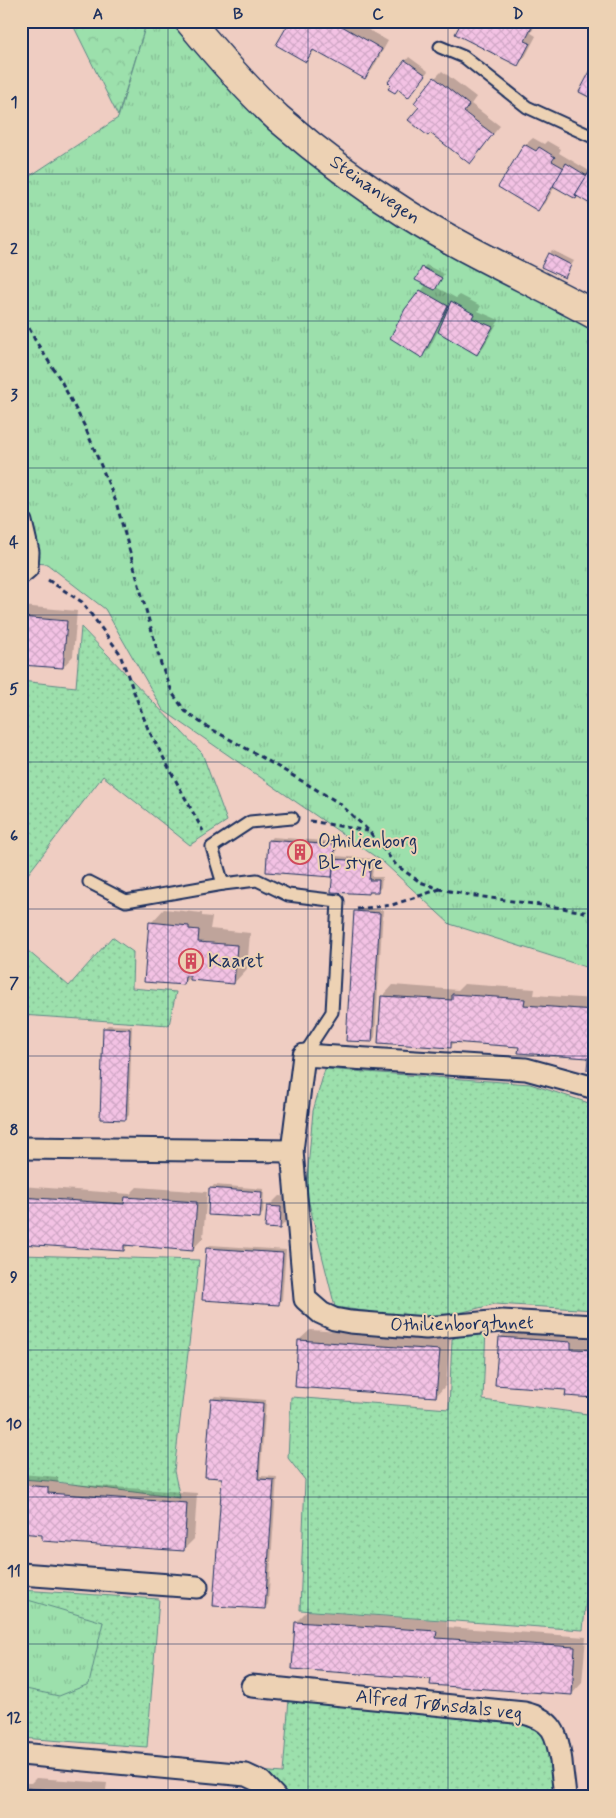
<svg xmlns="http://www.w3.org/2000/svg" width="616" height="1818" font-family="Mynerve,sans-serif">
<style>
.grass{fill:url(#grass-dots);stroke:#5c8885}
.forest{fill:url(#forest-crowns);stroke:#5c8885}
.park{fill:url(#park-tufts);stroke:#5c8885}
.shadow{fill:#0003}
.building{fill:url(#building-cross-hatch);stroke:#1b2f5e}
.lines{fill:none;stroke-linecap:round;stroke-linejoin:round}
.service-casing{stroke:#1b2f5e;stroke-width:15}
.minor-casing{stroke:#1b2f5e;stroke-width:25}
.secondary-casing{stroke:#1b2f5e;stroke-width:31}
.path{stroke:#1b2f5e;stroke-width:3;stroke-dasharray:5 4;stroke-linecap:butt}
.service{stroke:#edd2b4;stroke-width:11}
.minor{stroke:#edd2b4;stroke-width:21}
.secondary{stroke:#edd2b4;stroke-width:28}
.grid{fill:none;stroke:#1b2f5e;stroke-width:1;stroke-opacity:0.55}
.labels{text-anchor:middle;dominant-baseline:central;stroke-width:4;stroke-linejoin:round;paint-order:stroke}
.street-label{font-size:19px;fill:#1b2f5e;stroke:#edd2b4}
.poi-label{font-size:19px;fill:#1b2f5e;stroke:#edd2b4;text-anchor:start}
.neatline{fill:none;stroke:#1b2f5e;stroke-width:2}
.grid-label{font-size:16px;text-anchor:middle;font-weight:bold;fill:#1b2f5e}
</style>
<defs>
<pattern id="grass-dots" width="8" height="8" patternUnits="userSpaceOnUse" patternTransform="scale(1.25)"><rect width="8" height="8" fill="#9ce0ac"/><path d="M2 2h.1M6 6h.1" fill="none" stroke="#86c096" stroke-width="1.8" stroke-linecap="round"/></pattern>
<pattern id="forest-crowns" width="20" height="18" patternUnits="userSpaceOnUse" patternTransform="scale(1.25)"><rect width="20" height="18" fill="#9ce0ac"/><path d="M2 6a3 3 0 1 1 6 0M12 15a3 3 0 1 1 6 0" fill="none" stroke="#86c096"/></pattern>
<pattern id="park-tufts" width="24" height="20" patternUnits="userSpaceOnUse" patternTransform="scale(1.25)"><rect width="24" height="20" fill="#9ce0ac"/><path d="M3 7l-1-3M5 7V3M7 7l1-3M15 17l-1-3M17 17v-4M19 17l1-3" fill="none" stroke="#86c096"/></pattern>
<pattern id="building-cross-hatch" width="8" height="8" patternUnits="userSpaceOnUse" patternTransform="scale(1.25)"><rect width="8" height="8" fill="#f3c2e4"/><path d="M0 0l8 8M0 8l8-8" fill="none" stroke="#d0a7c6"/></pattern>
</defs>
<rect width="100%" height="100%" fill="#efcdc2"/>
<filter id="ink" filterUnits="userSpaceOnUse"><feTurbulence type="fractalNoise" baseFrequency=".02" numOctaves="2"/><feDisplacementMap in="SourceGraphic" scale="10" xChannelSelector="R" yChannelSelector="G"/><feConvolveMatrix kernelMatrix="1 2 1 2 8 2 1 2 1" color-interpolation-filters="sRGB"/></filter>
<g filter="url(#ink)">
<!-- grass -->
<g class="grass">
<path d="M81,627L202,753L227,821L190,845L103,776L21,883V681L76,687Z"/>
<path d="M112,937L133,952L132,988L176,992L169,1025L21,1015V945L69,986Z"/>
<path d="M325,1069L530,1084L595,1105V1310L495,1304L431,1320L335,1307L306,1191L313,1111Z"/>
<path d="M21,1255L199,1260L174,1471L180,1498L49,1481L21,1479Z"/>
<path d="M486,1327L483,1400L595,1415V1548H591L583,1630L300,1610L305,1480L288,1458L291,1397L449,1409L452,1339Z"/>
<path d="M21,1590L159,1599L147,1747L21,1738Z"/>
<path d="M289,1699L548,1724L565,1797H279L259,1771L283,1773Z"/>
</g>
<!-- forest -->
<path class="forest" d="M71,21H144L146,24L118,116Z"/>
<!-- park -->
<g class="park">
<path d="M147,21H189L280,119L595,315V970L450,924L383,862L163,710L105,609L47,564L21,562V182L118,118Z"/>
<path d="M21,1598L103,1622L89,1684L59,1696L21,1688Z"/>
</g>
<!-- shadow -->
<g class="shadow">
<path d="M291,21H353L388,41L372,70L364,77L315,50L306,61Z"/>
<path d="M463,21H537L531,33L536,36L525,57L518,65Z"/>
<path d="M409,57L428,71L412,92L390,82Z"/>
<path d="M442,71L476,97L471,104L500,126L470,162L430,131L421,106L435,78Z"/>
<path d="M533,138L544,144L547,141L561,149L559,153L591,172L595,170V206L578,196L575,198L555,186L546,202L538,209L525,145Z"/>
<path d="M552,250L574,261L564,277L549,254Z"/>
<path d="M426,265L444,274L436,287L456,298L460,295L481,306L478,311L499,320L484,346L477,354L438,331L429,349L422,356L406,310L427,284L423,268Z"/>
<path d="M21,606L77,611L73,656L63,667L21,664Z"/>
<path d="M272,837L337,842L336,856L374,859L372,877H382L381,887L378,891L371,890L368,893L334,876L267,871L269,841Z"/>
<path d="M359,908L383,910L375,1037L372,1041L355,912Z"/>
<path d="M164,909L202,913V916L212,917L210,929L250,933L247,969L234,983L191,976L183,984L151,923Z"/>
<path d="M464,984L535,989L534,995L595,999V1069L590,1057L520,1046L456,1041L450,1047L380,1042L383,996L393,985L458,990Z"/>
<path d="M108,1025L132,1026L129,1115L126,1118L104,1028Z"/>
<path d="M214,1185L264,1189L263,1213L259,1217L211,1189Z"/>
<path d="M21,1186L130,1194L137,1187L207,1192L203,1238L193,1249L129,1245L123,1250L21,1243Z"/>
<path d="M279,1196L291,1197L290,1217L280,1228L268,1207Z"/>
<path d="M210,1245L286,1250L282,1300L279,1303L207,1249Z"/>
<path d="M511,1327L581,1332V1338L595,1339V1397L567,1389L500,1338Z"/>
<path d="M310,1330L450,1339L446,1385L436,1396L299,1340Z"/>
<path d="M215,1396L266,1400L260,1476L277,1477L268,1604L265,1608L223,1477L212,1400Z"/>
<path d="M21,1474L58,1477V1483L197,1493L194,1539L183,1550L21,1532Z"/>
<path d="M307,1611L447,1621V1627L586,1637L582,1683L572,1694L296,1622Z"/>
<path d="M36,1778L107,1783L106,1790L176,1794L175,1797H21V1783H31Z"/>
<path d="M199,1789L263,1794L262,1797H195L196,1793Z"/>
</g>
<!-- building -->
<g class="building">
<path d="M290,21H333L382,49L365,79L313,50L306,62L276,45Z"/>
<path d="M462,21H535L525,41L530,43L518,66L455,34Z"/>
<path d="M405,60L426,75L408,98L398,89L395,93L388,89L391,85L388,82Z"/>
<path d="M595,62V100L579,92Z"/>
<path d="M434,77L469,105L464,112L493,134L470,164L430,133L428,136L408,120L419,107L414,103Z"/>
<path d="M524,144L536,151L539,147L555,157L552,161L564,168L538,211L498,187Z"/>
<path d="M566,163L587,176L575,195L577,197L576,199L553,186Z"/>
<path d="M589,172L595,175V207L575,195Z"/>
<path d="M548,253L571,265L565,278L541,267Z"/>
<path d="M422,267L442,278L435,290L415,280Z"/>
<path d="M420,290L448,306L422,358L390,338L405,309Z"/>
<path d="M451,301L474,314L472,318L493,327L477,355L438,332Z"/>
<path d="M21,617L67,621L63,668L21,665Z"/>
<path d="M268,840L335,845L332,877L266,872Z"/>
<path d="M334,859L371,862L369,880H379L378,892H369V894L331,892Z"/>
<path d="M354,911L380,913L372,1042L346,1041Z"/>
<path d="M149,922L189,926V929L199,930L198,942L237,945L234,984L190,980V976H185L184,985L144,982Z"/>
<path d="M452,994L525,999L524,1005L594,1010L595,1071L587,1070L588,1058L518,1053L519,1047L451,1042V1048L378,1043L381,996L452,1000Z"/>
<path d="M103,1028L130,1029L126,1120L100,1119Z"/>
<path d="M209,1188L262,1192L260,1218L208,1215Z"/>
<path d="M21,1197L124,1204L125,1197L197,1202L193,1251L124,1245V1251L21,1244Z"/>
<path d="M267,1206L281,1207L280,1229L265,1228Z"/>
<path d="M206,1248L283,1253L279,1305L202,1300Z"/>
<path d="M499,1337L571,1342V1349L595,1350V1398L565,1396L566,1390L495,1385Z"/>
<path d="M298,1340L440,1350L436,1397L295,1387Z"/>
<path d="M211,1399L263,1403L258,1479L274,1480L265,1609L213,1606L222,1478L205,1477Z"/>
<path d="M21,1485L48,1487V1493L187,1503L184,1551L42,1541V1535L21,1533Z"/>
<path d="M295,1622L437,1631L436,1638L575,1647L572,1695L430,1685L431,1679L292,1669Z"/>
<path d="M24,1788L97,1793L96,1797H21V1794H24Z"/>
<path d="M194,1792L260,1797H194Z"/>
</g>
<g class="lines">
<defs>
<g id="service">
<path d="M440,47L464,57L527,107L595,138"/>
<path d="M89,882L126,901L223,884L257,880L288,895L338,901L332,1012L304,1055"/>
<path d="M223,884L212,847L250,822L292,818"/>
</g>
<g id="minor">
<path d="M21,522L28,552L27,568L21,573"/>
<path d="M21,1148L292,1151L304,1055L526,1069L595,1088"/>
<path d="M292,1151L305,1299L321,1313L334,1319L350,1322L426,1328L502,1321L595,1326"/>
<path d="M21,1574L197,1587"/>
<path d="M252,1686L524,1713C553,1720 557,1733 561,1761C562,1773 564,1785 565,1797"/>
<path d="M21,1754L246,1775L261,1782L275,1797"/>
</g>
<path id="secondary" d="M189,21C217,55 246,89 279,119C317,152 364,187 407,214C467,252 533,281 595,315"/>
</defs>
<!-- service casing -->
<use href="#service" class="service-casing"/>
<!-- minor casing -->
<use href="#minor" class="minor-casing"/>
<!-- secondary casing -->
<use href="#secondary" class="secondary-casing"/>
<!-- path -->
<g class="path">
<path d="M21,312L35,340L60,379L85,427L116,502L161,664L173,694L185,711L204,725L258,755L339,803L369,831L396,865L420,882L440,889L469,895L562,908L595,914"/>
<path d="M48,580L82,602L119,652L148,729L203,831"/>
<path d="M310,821L368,831"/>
<path d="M357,909L392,905L440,889"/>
</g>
<!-- service -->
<use href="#service" class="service"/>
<!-- minor -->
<use href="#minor" class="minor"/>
<!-- secondary -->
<use href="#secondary" class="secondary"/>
</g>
</g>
<!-- grid -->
<path class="grid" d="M168,21V1797M308,21V1797M448,21V1797M21,174H595M21,321H595M21,468H595M21,615H595M21,762H595M21,909H595M21,1056H595M21,1203H595M21,1350H595M21,1497H595M21,1644H595"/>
<!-- icons -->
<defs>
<symbol id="building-ring" viewBox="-11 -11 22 22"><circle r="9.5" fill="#edd2b4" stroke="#d1495b" stroke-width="1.5"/><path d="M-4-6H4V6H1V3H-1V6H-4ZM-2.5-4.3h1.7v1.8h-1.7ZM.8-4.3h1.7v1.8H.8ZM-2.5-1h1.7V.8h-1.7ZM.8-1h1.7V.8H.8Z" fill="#d1495b"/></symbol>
</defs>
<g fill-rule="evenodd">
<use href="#building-ring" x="286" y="838" width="28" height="28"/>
<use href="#building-ring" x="177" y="947" width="28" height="28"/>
</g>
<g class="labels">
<!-- street labels -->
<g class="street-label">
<text transform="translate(375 190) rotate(35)">Steinanvegen</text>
<text transform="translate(462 1324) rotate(-1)">Othilienborgtunet</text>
<text transform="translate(439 1705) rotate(6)">Alfred Trønsdals veg</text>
</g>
<!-- poi labels -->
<g class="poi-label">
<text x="318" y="841">Othilienborg<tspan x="318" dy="22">BL styre</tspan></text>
<text x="208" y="961">Kaaret</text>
</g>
</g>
<!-- margin -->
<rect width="616" height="1818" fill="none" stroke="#edd2b4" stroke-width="55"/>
<rect x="28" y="28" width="560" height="1762" class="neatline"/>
<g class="grid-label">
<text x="98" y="19">A</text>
<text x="238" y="19">B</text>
<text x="378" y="19">C</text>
<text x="518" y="19">D</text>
<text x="14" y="107">1</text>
<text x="14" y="254">2</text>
<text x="14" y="400">3</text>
<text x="14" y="547">4</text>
<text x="14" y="694">5</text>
<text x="14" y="841">6</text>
<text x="14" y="988">7</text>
<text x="14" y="1135">8</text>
<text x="14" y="1282">9</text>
<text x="14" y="1429">10</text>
<text x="14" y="1576">11</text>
<text x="14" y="1723">12</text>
</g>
</svg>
